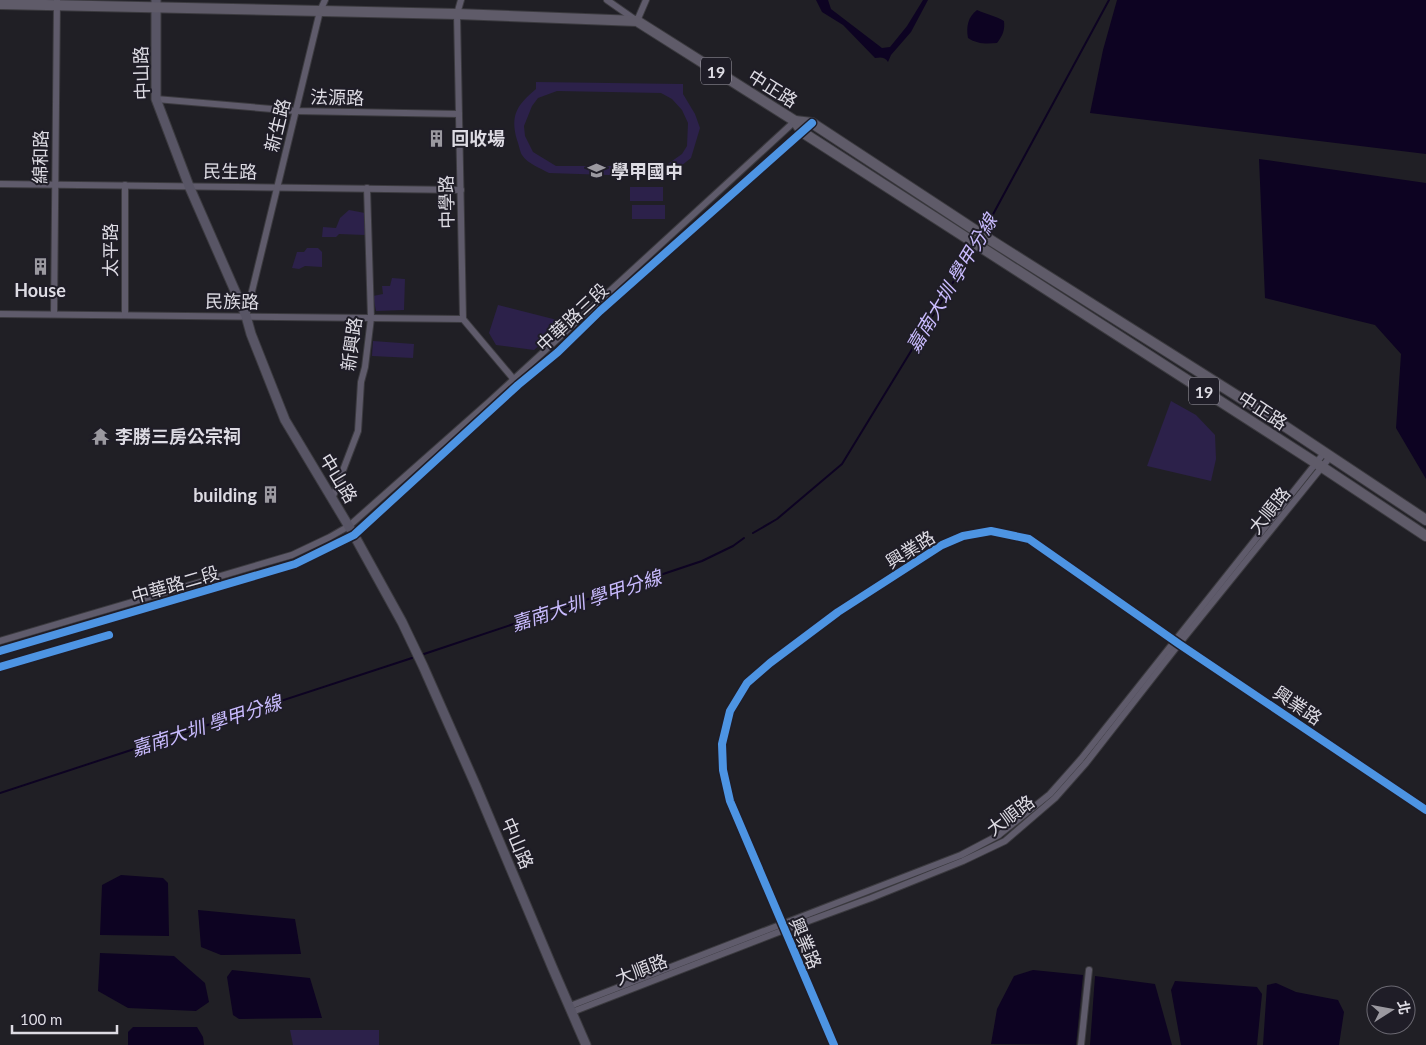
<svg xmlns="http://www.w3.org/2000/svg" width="1426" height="1045" font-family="Lato,'Noto Sans TC',sans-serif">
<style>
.green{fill:#2c214a;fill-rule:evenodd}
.water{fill:#0d0322}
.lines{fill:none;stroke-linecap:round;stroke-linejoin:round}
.stream{stroke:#0d0322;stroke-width:2}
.street-casing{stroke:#3b3a3f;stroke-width:8}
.secondary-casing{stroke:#3b3a3f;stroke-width:11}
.primary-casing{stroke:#3b3a3f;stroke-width:12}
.street{stroke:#5f5b6b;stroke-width:6}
.secondary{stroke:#585565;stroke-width:9}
.primary{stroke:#5f5b69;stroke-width:10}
.cycleway-casing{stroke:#1f1d27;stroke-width:11}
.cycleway{stroke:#4d94e3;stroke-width:8}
.labels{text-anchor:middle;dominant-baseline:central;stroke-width:4;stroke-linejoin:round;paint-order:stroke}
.shield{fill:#1f1d27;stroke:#a4a2ab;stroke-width:1}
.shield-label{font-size:16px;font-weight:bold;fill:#dddbe3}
.street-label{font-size:18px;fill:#dddbe3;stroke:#1f1d27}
.poi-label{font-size:18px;font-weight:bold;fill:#dddbe3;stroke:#1f1d27;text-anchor:start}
.water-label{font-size:19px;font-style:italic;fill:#c9bbfe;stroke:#1f1d27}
</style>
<rect width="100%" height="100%" fill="#201f25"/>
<!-- green -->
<g class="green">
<path d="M536,82L683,84V94L695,114L700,128L691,158L667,177L549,173C540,168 528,164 522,155C520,152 519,145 517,140C510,115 517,105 536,89ZM557,91L661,93L672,99L682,110L688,123L687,146L682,154L665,166H556L533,152L525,136L524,126L532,106L538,98Z"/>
<rect x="630" y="187" width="33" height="14"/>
<rect x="632" y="205" width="33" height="14"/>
<path d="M349,210L365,213V235L339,234L336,237H322L323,227L336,228L340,218Z"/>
<path d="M307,248H318L322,252V267L305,266L299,269L292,268L297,252H304Z"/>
<path d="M392,278L405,279L404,310L376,311L373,296L383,294L382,286H390Z"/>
<path d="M498,305L565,322H566L534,350L496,345L489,333Z"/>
<path d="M373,341L414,344L413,358L372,356Z"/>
<path d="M1171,401L1196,415L1215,435L1216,459L1211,481L1147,466Z"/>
<path d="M290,1030H379V1045H293Z"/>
</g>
<!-- water -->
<g class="water">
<path d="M816,0H828L831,9L882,48L890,47L907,26L923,0H928L911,32L891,55L888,62C885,57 881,57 875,58L843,25L822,12Z"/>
<path d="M1117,0H1426V154L1090,113L1103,50Z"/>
<path d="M977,10C986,14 996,16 1004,21C1005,30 1003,35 997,43C986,44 977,44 968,38C966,26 968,17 977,10Z"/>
<path d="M1259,159L1426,183V479L1396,428L1401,354L1375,325L1265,298Z"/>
<path d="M121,875L163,878L168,883L169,936L100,935L102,885Z"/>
<path d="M198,910L295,919L301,954L221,955L201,947Z"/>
<path d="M100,953L174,956L205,983L209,1002L196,1011L128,1008L98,991Z"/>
<path d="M232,970L310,978L322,1018L239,1019L233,1015L227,977Z"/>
<path d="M1033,970L1083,975L1076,1045L991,1044L997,1009L1014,976Z"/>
<path d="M1095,976L1155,984L1172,1045H1090Z"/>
<path d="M1175,981L1257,987L1262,994L1257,1045H1181L1171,990Z"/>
<path d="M1276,983L1296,992L1338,1000L1344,1012L1339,1045H1263L1267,985Z"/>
<path d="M133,1027H197L203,1037L204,1045H128V1032Z"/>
</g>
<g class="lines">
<!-- stream -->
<g class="stream">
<path d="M984,231L1109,0"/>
<path d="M753,533L777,519L842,464L974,248"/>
<path d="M424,654L702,561L733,546L744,538"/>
<path d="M0,793L412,658"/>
</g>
<defs>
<g id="street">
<path d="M461,0L457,14L463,319L516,382"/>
<path d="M607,0L637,21L646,0"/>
<path d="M156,99L296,111L459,114"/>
<path d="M0,184L461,190"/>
<path d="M0,314L463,319"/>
<path d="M54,314L57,0"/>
<path d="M125,315V185"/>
<path d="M246,316L320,11L325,0"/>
<path d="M332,499L358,431L361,382L365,367L371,318L367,188"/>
<path d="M0,641L292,555L330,537L349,526L489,402L795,121"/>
<path d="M0,651L295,564L354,535L518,385L558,352L600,311L812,123"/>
<path d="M570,1006L961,855L999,835L1050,794L1081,759L1324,453"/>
<path d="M572,1012L784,930L871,898L963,861L1005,841L1055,798L1086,763L1179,644L1330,457"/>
<path d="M834,1045L730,801L723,770L722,744L730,711L747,683L770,663L838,612L942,545L963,536L991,531L1029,539L1179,644L1426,810"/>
<path d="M1081,1045L1089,970"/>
</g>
<path id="secondary" d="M156,0V99L189,186L246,316L251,334L285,420L354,535L402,622L423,666L476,786L553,969L586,1045"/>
<g id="primary">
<path d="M0,4L457,14L637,21L795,121L812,123L984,236L1280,423L1426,520"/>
<path d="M795,121L802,132L1316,463L1426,536"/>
</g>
</defs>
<!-- street casing -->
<use href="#street" class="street-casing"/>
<!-- secondary casing -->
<use href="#secondary" class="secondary-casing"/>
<!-- primary casing -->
<use href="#primary" class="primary-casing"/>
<!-- street -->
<use href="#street" class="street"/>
<!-- secondary -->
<use href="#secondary" class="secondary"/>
<!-- primary -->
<use href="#primary" class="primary"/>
<defs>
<g id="cycleway">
<path d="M0,651L295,564L354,535L518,385L558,352L600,311L812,123"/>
<path d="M0,667L109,635"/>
<path d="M834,1045L730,801L723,770L722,744L730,711L747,683L770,663L838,612L942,545L963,536L991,531L1029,539L1179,644L1426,810"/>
</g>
</defs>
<!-- cycleway casing -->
<use href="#cycleway" class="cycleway-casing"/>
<!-- cycleway -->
<use href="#cycleway" class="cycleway"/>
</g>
<!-- icons -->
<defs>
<symbol id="building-bare" viewBox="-9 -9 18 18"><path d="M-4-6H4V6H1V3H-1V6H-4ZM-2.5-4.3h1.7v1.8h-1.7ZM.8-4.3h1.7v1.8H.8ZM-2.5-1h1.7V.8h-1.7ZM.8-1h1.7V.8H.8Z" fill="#9b99a0" stroke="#1f1d27" stroke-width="2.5" paint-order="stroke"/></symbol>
<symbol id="school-bare" viewBox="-9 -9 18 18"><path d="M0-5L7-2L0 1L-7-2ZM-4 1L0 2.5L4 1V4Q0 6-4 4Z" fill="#9b99a0" stroke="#1f1d27" stroke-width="2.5" paint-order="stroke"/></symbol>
<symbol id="temple-bare" viewBox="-9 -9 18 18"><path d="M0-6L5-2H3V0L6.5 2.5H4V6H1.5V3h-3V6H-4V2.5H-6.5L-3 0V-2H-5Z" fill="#9b99a0" stroke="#1f1d27" stroke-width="2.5" paint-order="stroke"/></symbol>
</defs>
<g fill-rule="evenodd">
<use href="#building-bare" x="424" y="126" width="25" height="25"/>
<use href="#school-bare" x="584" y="158" width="25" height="25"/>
<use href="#building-bare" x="28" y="254" width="25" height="25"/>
<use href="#temple-bare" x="88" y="424" width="25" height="25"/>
<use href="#building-bare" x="258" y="482" width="25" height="25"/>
</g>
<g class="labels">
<!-- shield labels -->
<g class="shield">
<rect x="701" y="57.5" width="30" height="27" rx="4"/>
<rect x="1189" y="377.5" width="30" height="27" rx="4"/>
</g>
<g class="shield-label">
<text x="716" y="71">19</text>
<text x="1204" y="391">19</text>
</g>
<!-- street labels -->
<g class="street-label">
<text transform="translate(141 73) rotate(-92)">中山路</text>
<text transform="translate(773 88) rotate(32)">中正路</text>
<text transform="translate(337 97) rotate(1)">法源路</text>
<text transform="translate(277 125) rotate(-76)">新生路</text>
<text transform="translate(40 157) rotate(-89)">綿和路</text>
<text transform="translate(230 171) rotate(1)">民生路</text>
<text transform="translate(446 202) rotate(-91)">中學路</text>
<text transform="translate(110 250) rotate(-90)">太平路</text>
<text transform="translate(232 301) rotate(1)">民族路</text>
<text transform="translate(572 317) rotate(-43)">中華路三段</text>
<text transform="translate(351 344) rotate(-82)">新興路</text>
<text transform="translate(1263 410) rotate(33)">中正路</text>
<text transform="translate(339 478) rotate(59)">中山路</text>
<text transform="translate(1269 510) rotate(-51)">大順路</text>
<text transform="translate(910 549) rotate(-32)">興業路</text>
<text transform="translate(175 584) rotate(-16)">中華路二段</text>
<text transform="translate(1298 705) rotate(34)">興業路</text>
<text transform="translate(1010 815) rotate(-37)">大順路</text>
<text transform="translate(518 843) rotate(67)">中山路</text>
<text transform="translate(806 943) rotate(67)">興業路</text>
<text transform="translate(641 969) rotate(-21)">大順路</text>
</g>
<!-- poi labels -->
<g class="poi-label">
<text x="451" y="138">回收場</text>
<text x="611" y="171">學甲國中</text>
<text x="40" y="290" text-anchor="middle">House</text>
<text x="115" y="436">李勝三房公宗祠</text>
<text x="257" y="495" text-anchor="end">building</text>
</g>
<!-- water labels -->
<g class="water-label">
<text transform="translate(951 283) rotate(-59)">嘉南大圳 學甲分線</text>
<text transform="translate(586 600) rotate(-18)">嘉南大圳 學甲分線</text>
<text transform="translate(206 725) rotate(-18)">嘉南大圳 學甲分線</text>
</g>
</g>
<!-- north arrow -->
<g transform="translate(1391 1010) rotate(79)"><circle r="24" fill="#1f1d27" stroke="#6b6972"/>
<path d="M0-4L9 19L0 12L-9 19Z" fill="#9b99a0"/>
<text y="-8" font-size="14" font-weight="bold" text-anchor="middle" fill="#dddbe3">北</text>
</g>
<!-- scale -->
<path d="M12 1025v8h105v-8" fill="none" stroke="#dddbe3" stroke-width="2.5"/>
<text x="20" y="1025" font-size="15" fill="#dddbe3" stroke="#1f1d27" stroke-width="4" paint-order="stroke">100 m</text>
</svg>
